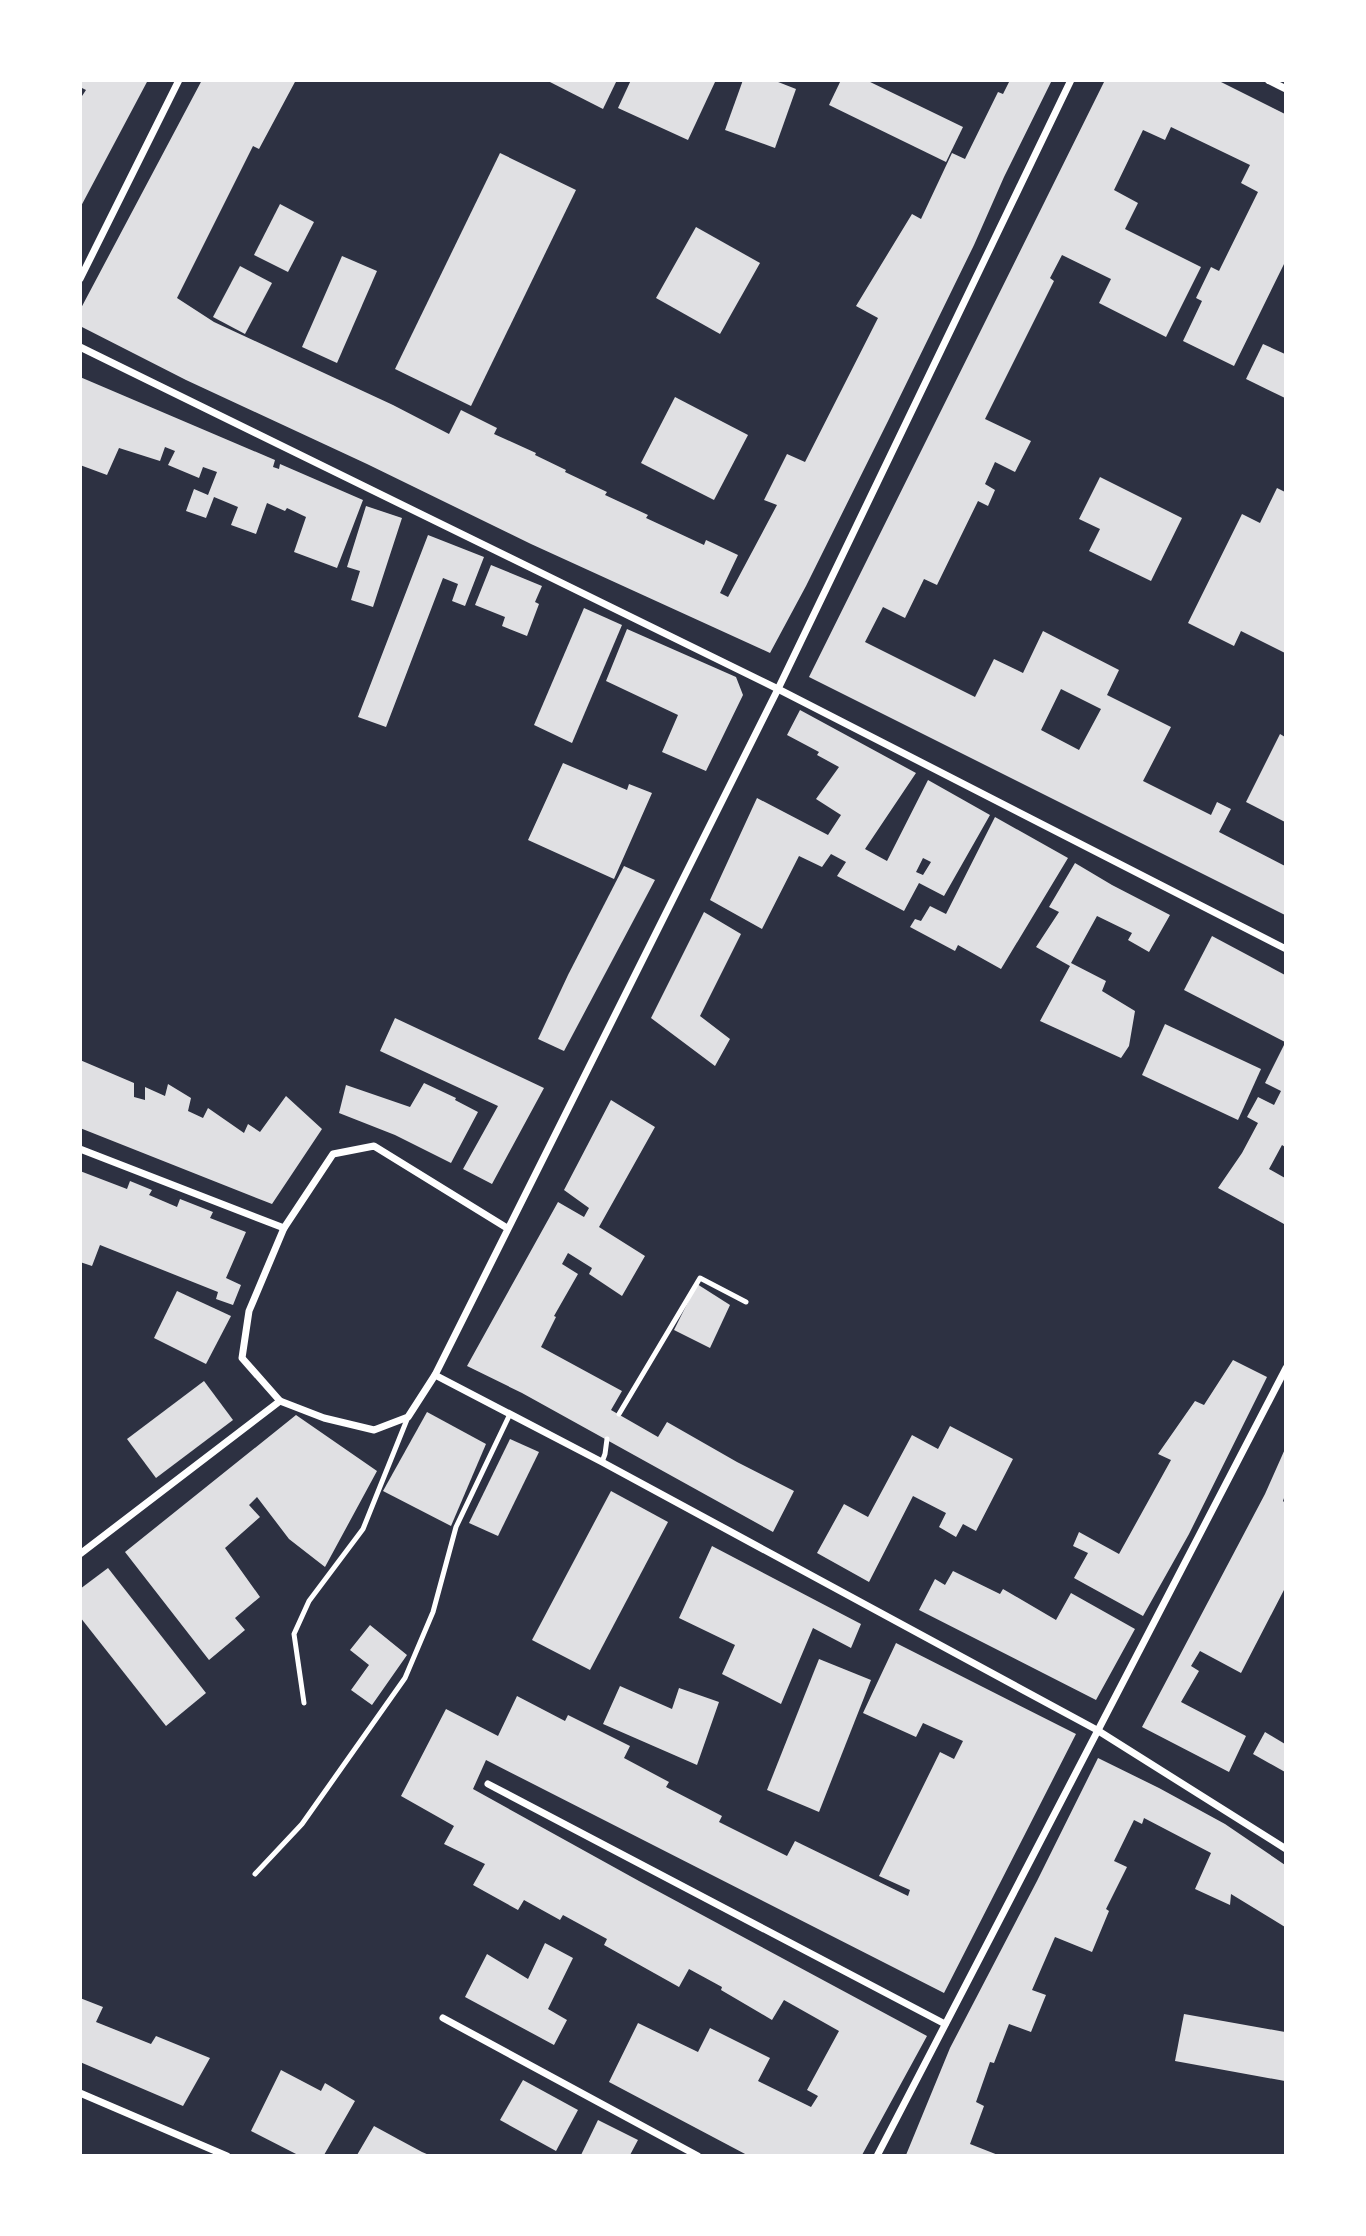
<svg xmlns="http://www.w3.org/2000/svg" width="1366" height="2236" font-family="Figtree,sans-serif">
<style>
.building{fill:#e0e0e3;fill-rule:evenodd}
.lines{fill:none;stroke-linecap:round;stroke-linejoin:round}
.service{stroke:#fff;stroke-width:5}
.minor{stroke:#fff;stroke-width:7}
</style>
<rect width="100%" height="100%" fill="#2d3142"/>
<!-- building -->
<g class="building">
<path d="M80,80H148L80,208V99L86,90L80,87Z"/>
<path d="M202,80H296L259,149L253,146L177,298L214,322L393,405L449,434L461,410L497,428L494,434L536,453L535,455L566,470L565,472L607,492L605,495L648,515L646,518L704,545L706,540L738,555L720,593L728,597L777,505L764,500L787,454L805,462L878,318L856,306L912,214L921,219L952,153L965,159L998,92L1003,94L1010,80H1052L1004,177L974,245L889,419L806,586L770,653L531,544L367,464L186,380L80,326V310Z"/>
<path d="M546,80H617L603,109Z"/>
<path d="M631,80H712L715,82L688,140L618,108Z"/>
<path d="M743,80H773L796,89L775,148L725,130Z"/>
<path d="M841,80H866L963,127L946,162L829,105Z"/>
<path d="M1105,80H1217L1285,114V262L1234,366L1183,341L1202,301L1196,298L1211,267L1219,271L1258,192L1241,183L1250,165L1171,127L1165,140L1143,130L1114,190L1138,203L1125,229L1201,267L1166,337L1099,303L1111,279L1062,255L1050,278L1054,281L985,419L1031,441L1015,472L995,462L985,484L995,490L988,506L978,501L937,585L924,579L905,618L883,607L865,642L975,697L994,659L1023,673L1043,631L1119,670L1107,695L1171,727L1143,781L1211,815L1217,802L1231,809L1219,832L1285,866V915L809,677ZM1061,689L1101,709L1079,750L1041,730Z"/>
<path d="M500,153L576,190L471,406L395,369Z"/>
<path d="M280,204L314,222L288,272L254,255Z"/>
<path d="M696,227L760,263L720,334L656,298Z"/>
<path d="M342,256L377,271L337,363L302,347Z"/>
<path d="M240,266L272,283L245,334L213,317Z"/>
<path d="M1263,344L1285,354V398L1246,379Z"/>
<path d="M80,377L275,460L273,467L279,469L280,464L363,500L337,568L294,552L306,517L287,508L285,511L267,503L256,534L231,525L238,507L214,497L206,518L186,511L194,489L208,495L217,472L203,467L199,478L168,465L175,451L165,447L160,461L119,448L107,475L80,465Z"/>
<path d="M675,397L748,435L714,500L641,463Z"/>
<path d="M1100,477L1182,518L1151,581L1089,551L1100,529L1079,519Z"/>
<path d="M1277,488L1285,492V653L1241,631L1234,646L1188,623L1242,514L1260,523Z"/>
<path d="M366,506L402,518L373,607L351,600L360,571L347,567Z"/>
<path d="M428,535L484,557L465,606L452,601L458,584L443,578L386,727L358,717Z"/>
<path d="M491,565L542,586L535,602L539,604L527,636L502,626L505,617L475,605Z"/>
<path d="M584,608L622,625L572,743L534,725Z"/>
<path d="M627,629L736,677L743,695L706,771L662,752L678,715L606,681Z"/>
<path d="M800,710L916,773L865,849L887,861L928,780L990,815L944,896L919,883L904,911L837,876L846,862L831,854L822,867L799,856L762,929L710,900L757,798L828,835L841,815L816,799L839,767L817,755L819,752L787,735ZM923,858L931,862L923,875L916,872Z"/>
<path d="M1280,734L1285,737V822L1246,802Z"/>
<path d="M563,763L627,790L629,784L652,793L614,879L528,840Z"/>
<path d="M995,817L1068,858L1001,969L958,945L955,951L910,927L915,919L921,921L930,906L946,914Z"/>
<path d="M1075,863L1112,885L1170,915L1149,952L1128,940L1132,933L1097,916L1071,963L1106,981L1102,991L1135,1011L1129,1046L1121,1058L1040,1021L1070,966L1036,947L1059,912L1049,907Z"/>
<path d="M624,866L655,880L564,1051L538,1039L568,975Z"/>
<path d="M704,912L741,934L700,1016L730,1039L715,1066L651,1018Z"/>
<path d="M1212,936L1285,975V1042L1184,990Z"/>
<path d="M395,1018L544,1088L492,1184L463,1169L498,1106L380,1051Z"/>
<path d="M1165,1024L1261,1069L1238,1120L1142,1075Z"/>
<path d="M1285,1043V1147L1282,1145L1269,1169L1285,1178V1220L1284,1224L1218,1188L1242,1153L1258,1123L1247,1117L1258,1097L1274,1105L1281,1091L1265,1083Z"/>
<path d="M80,1060L134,1083V1097L145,1100V1087L165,1096L168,1084L191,1098L188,1111L203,1118L208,1108L244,1133L248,1124L260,1132L286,1096L322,1129L272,1204L80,1128Z"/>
<path d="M424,1083L456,1098L455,1100L478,1112L451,1163L395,1135L339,1113L346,1085L410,1107Z"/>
<path d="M611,1100L655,1127L599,1227L645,1256L622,1296L589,1274L592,1268L568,1253L562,1264L578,1274L554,1316L556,1317L541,1347L622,1391L611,1410L658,1437L667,1422L737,1462L794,1491L773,1532L522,1393L467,1366L558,1202L584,1217L589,1208L564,1190Z"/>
<path d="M80,1171L127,1189L130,1181L152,1190L149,1195L177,1207L180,1199L213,1212L210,1218L246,1232L226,1278L241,1285L233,1305L216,1299L218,1292L100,1245L92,1266L80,1262Z"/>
<path d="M697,1284L730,1305L710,1348L674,1330Z"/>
<path d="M177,1291L231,1316L206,1364L154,1338Z"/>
<path d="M1233,1360L1267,1377L1189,1534L1143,1616L1074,1578L1088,1553L1073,1546L1079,1532L1119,1554L1171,1460L1158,1454L1195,1401L1204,1405Z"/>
<path d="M204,1381L233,1420L156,1478L127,1439Z"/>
<path d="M427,1412L486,1444L451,1526L383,1491Z"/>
<path d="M296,1415L377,1471L325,1567L289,1539L257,1497L249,1505L260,1517L225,1548L260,1597L235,1618L245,1630L209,1660L125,1552Z"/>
<path d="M950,1426L1013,1459L976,1531L963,1524L956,1537L939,1527L946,1513L913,1496L869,1582L817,1553L844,1504L868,1517L912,1435L938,1449Z"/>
<path d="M510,1439L539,1452L498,1536L469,1523Z"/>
<path d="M1285,1449V1495L1283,1501L1285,1503V1588L1241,1673L1200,1651L1191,1666L1199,1671L1181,1702L1246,1736L1229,1772L1142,1727L1265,1494Z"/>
<path d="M611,1491L668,1522L590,1670L532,1640Z"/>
<path d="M712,1546L861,1624L851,1648L813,1628L781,1704L722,1674L735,1645L679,1618Z"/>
<path d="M108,1568L206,1693L166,1726L80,1617V1589Z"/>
<path d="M953,1571L1000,1594L1003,1589L1056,1620L1071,1593L1135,1629L1096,1700L919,1610L935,1579L945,1585Z"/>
<path d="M370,1625L407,1655L372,1705L351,1690L369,1665L350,1650Z"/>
<path d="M896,1643L1076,1734L944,1993L486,1760L473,1789L639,1881L927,2036L862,2155H747L609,2082L638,2023L698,2052L710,2028L770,2058L758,2081L811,2107L818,2096L807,2090L839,2031L784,2000L772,2020L721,1990L722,1987L689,1969L679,1987L604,1945L607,1939L563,1915L560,1920L524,1900L518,1910L473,1885L485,1864L444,1844L454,1826L401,1796L446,1709L498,1736L517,1696L565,1721L568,1715L630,1746L624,1758L669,1782L666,1787L722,1816L719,1822L787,1856L795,1841L908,1896L910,1890L879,1876L940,1752L954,1759L963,1741L923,1723L916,1737L863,1713Z"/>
<path d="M819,1659L871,1680L819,1812L767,1790Z"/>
<path d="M620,1686L672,1709L679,1688L719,1702L697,1765L603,1724Z"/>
<path d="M1265,1732L1285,1744V1772L1253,1754Z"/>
<path d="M1098,1758L1159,1788L1225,1824L1285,1865V1927L1231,1894L1230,1905L1195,1889L1211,1853L1144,1818L1142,1824L1134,1820L1114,1861L1127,1867L1106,1909L1109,1911L1092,1952L1055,1937L1032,1990L1046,1995L1031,2032L1009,2024L994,2063L990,2062L976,2102L984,2106L970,2144L998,2155H906L950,2048L1037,1881Z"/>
<path d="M545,1943L573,1958L548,2009L567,2020L554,2045L465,1997L487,1954L528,1979Z"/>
<path d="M80,1998L103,2007L96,2022L151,2044L156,2036L210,2058L183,2106L80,2062Z"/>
<path d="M1184,2014L1285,2032V2081L1175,2061Z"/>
<path d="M281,2070L321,2091L325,2083L355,2101L324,2155H298L251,2131Z"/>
<path d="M523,2080L578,2110L556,2151L500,2120Z"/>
<path d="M598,2120L638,2140L630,2155H581Z"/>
<path d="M374,2126L422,2152L429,2155H357Z"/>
</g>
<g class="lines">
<!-- service -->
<g class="service">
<path d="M619,1414L700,1278L746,1302"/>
<path d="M602,1462L605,1454L607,1439"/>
<path d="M304,1703L294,1634L309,1601L363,1529L408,1417"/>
<path d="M255,1874L302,1824L405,1678L433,1612L456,1527L510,1414"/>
</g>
<!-- minor -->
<g class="minor">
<path d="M1268,80L1286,89"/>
<path d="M80,279L179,80"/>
<path d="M80,347L778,689L1286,949"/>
<path d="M80,1149L284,1228"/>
<path d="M507,1228L374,1146L333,1154L284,1228L249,1311L242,1358L280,1401L324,1418L374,1430L408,1417L435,1375L778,689L1071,80"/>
<path d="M435,1375L602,1462L1097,1730L1286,1849"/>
<path d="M80,1554L280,1401"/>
<path d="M488,1784L945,2024"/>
<path d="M443,2018L698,2156"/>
<path d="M80,2093L227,2156"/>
<path d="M877,2156L1286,1368"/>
</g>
</g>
<!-- border -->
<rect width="1366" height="2236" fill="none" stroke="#ffffff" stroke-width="164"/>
</svg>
